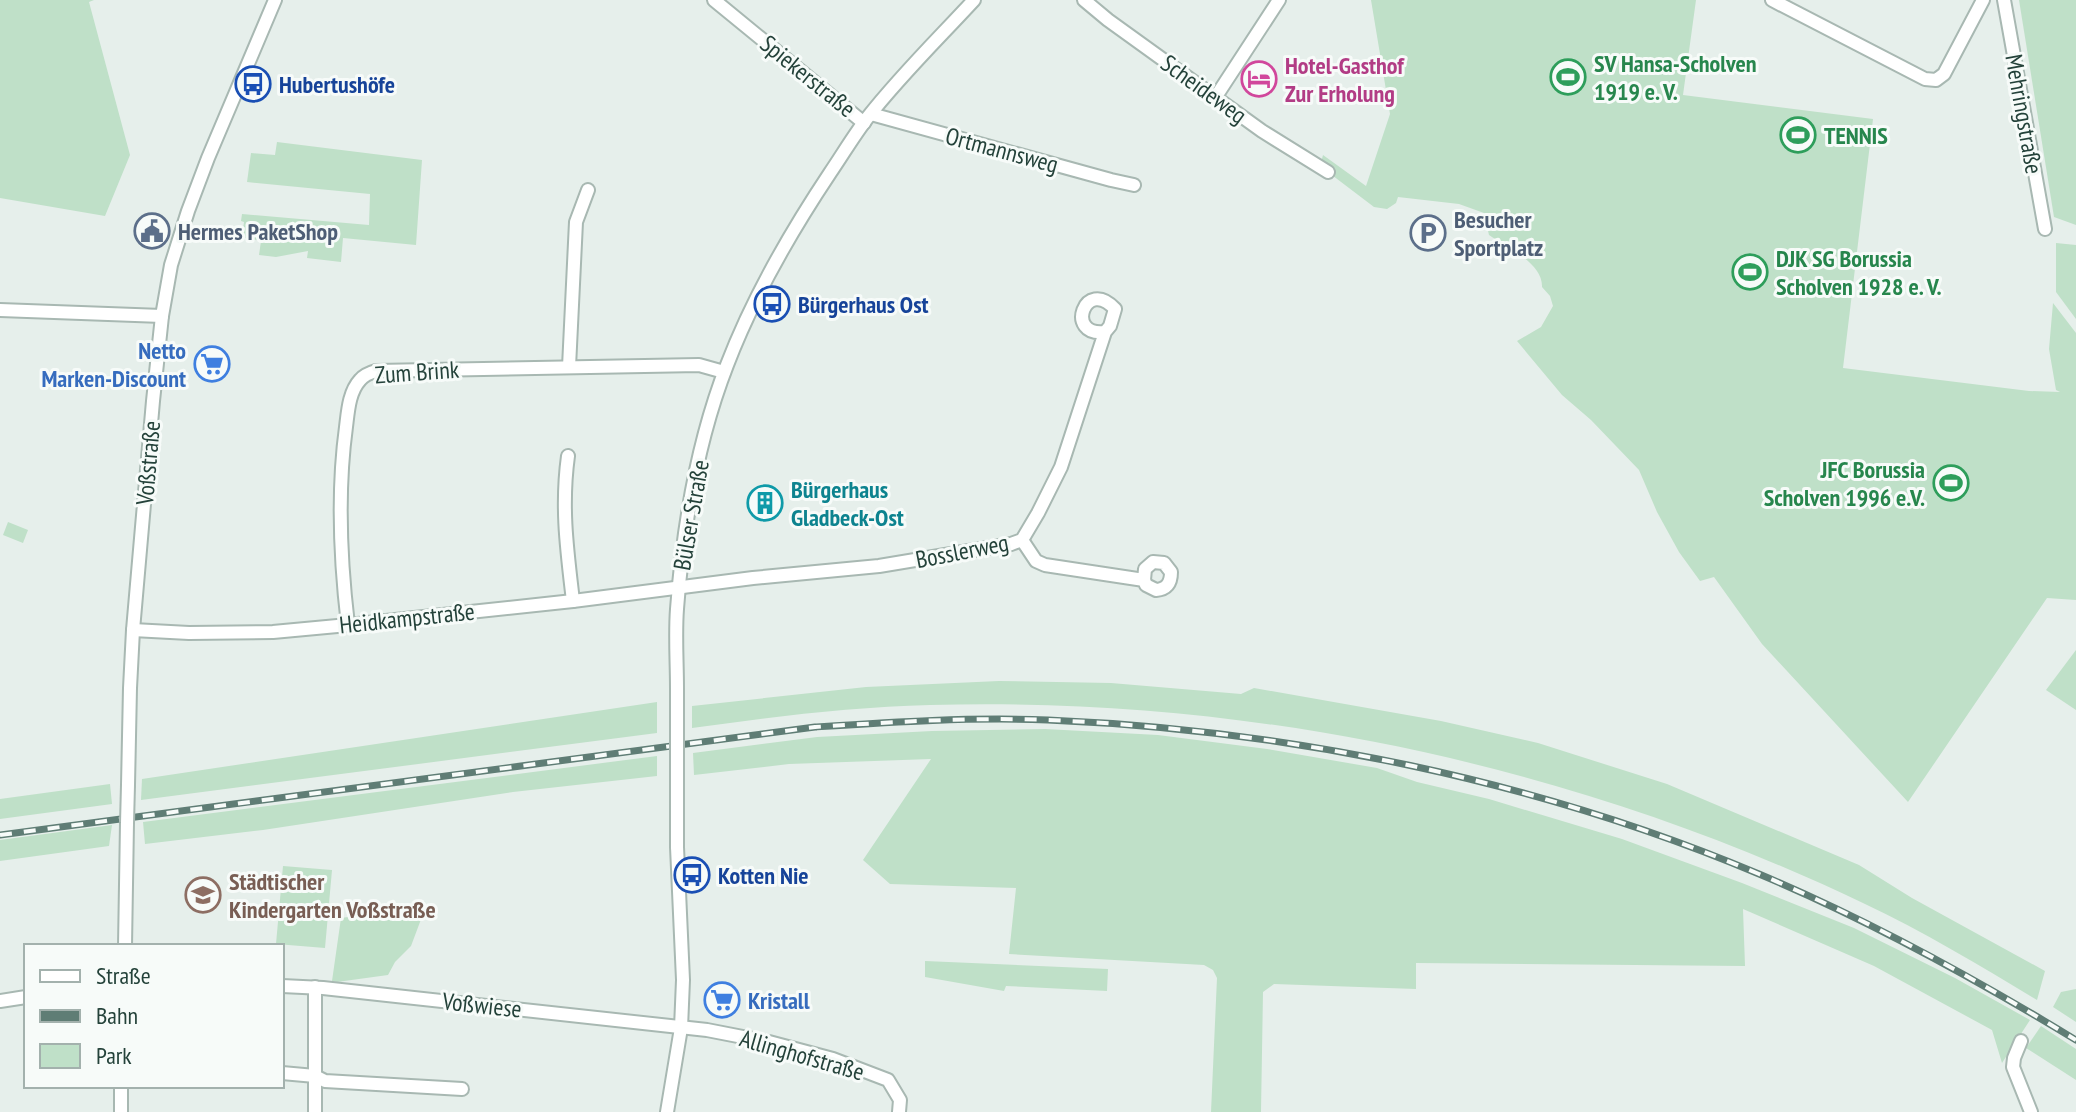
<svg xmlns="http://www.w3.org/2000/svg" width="2076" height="1112" font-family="'PT Sans Narrow',sans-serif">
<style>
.green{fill:#bfe0c8}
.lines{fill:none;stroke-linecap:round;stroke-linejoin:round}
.minor-casing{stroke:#a8b8b2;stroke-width:16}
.minor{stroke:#fff;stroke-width:12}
.rail-casing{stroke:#5f7d75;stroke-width:7}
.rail{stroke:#f7fbf9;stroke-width:4;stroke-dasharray:12;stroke-linecap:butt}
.minor-bridge-casing{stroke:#a8b8b2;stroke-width:16;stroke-linecap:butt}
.minor-bridge{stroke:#fff;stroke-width:12}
.labels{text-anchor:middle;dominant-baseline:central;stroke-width:6;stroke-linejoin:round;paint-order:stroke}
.leisure-label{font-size:24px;font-weight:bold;fill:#27864d;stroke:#f7fbf9;text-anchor:start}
.hotel-label{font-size:24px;font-weight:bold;fill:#b23c85;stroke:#f7fbf9;text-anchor:start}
.street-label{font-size:24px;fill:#24423a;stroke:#f7fbf9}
.transit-label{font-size:24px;font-weight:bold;fill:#164399;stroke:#f7fbf9;text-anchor:start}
.service-label{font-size:24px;font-weight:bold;fill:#4e5e75;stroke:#f7fbf9;text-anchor:start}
.shop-label{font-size:24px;font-weight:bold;fill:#366cbe;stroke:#f7fbf9;text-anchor:end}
.culture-label{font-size:24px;font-weight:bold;fill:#0d838f;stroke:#f7fbf9;text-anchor:start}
.education-label{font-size:24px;font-weight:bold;fill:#785e54;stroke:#f7fbf9;text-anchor:start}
</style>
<rect width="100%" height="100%" fill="#e6efeb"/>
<!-- green -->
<g class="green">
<path d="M0,0H94L89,2L130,155L105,216L0,198Z"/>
<path d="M1371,0H1696L1683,95L1873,119L1843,368L2029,391L2060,392L2056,390L2049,349L2053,303L2076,333V600L2047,598L1908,802L1762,644L1714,577L1700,581L1679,552L1657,512L1639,470L1591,420L1562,395L1517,341L1541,327L1553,306L1550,296L1542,287C1543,263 1506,247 1489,235L1484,213L1459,204L1398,197L1396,203L1387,209L1374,207L1320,166L1323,155L1366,186L1390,114Z"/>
<path d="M2019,0H2076V225L2054,217Z"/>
<path d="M277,142L422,160L416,245L343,238L341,262L307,258L308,251L276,257L259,255L261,241L242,237L244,222L241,221L242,214L369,225L370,194L247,182L251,153L275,155Z"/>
<path d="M2056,243L2076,245V319L2056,292Z"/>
<path d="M8,522L28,530L23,543L3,535Z"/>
<path d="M2076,650V710L2046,690Z"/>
<path d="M999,681L1111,683L1241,694L1254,688L1441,721L1538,743L1667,784L1859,865L1912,898L2045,971L2037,1000C1981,966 1924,932 1865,904C1575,765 1251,696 930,705C850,707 771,717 692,728V706L866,687Z"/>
<path d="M657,702V733L141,800L142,779Z"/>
<path d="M1045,729L1158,735L1267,749L1377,768L1417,782L1489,799L1622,839L1742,883L1854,928L1955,978L2030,1020L2002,1063L1992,1030L1874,966L1743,909L1745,966L1416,963V989L1274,984L1263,992L1261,1112H1211L1217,978L1213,970L1204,965L1009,954L1016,888L890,884L863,860L931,759L789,764L694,775L693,753L817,737L932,731Z"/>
<path d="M657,756V776L513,792L263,830L145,844L143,822Z"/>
<path d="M110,784L112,804L0,819V799Z"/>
<path d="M112,825L109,846L0,861V840Z"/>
<path d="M283,866L332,870L325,948L276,944Z"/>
<path d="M425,901L426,906L411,946L395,962L388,975L337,982L332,981L341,918L404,909Z"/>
<path d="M925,961L1108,969L1107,991L1006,986L1004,991L925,977Z"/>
<path d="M2076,989V1022L2053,1007L2061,992Z"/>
<path d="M2041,1026L2076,1049V1080L2026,1048Z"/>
</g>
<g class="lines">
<defs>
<g id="minor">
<path d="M714,0L864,123"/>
<path d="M1084,0L1108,20L1262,131L1328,172"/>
<path d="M1772,0L1925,79L1936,80L1944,74L1983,0"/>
<path d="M2004,0L2045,229"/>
<path d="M1215,98L1279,0"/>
<path d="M871,114L1111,180L1134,185"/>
<path d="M0,310L162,316"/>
<path d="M569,367L576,222L588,190"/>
<path d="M568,456C561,507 567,550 573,601"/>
<path d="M1022,540L1036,561L1045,565L1144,580L1146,585L1156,590C1167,589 1171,583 1171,572L1164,563L1153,562L1145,569L1144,580"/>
<path d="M348,625C340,558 337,493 346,427C348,411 349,392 360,380C364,375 369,373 376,371L699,365L724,372"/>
<path d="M133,630L189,633L273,632L348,625L573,601L753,578L879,566L1011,544L1022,540L1038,513L1061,467L1105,332L1110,326L1115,309C1085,276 1064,337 1105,332"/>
<path d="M677,688C677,662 675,635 677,609C683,527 697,442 727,365C753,297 790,233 830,173C843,154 854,135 868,117C900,76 938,39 974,0"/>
<path d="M128,785L130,688L133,630L153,401L162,316L171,265L188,211L208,158L275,0"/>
<path d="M125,946L127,823"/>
<path d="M282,986L323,988L707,1030L769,1042L833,1059L888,1080L900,1100L899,1112"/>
<path d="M0,1001L26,997"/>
<path d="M2021,1041L2014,1058L2013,1067L2031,1112"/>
<path d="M282,1073L315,1076L325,1081L462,1089"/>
<path d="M121,1112V1086"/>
<path d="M315,1112V987"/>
<path d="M667,1112L681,1028L683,980L677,847"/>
</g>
</defs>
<!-- minor casing -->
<use href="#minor" class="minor-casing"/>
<!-- minor -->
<use href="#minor" class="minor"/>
<defs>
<path id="rail" d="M0,835L815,727C893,722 970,717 1048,720C1289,730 1536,780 1759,874C1869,920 1974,978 2076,1040"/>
</defs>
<!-- rail casing -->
<use href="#rail" class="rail-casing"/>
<!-- rail -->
<use href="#rail" class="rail"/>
<defs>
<g id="minor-bridge">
<path d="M677,688V847"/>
<path d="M127,823L128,785"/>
</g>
</defs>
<!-- minor-bridge casing -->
<use href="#minor-bridge" class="minor-bridge-casing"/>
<!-- minor-bridge -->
<use href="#minor-bridge" class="minor-bridge"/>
</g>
<!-- icons -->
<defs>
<symbol id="stadium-ring" viewBox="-11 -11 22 22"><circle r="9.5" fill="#f7fbf9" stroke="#2e9e5b" stroke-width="1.5"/><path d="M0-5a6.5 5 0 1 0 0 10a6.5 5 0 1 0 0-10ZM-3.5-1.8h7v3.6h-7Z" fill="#2e9e5b"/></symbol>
<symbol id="hotel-ring" viewBox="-11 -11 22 22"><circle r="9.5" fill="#f7fbf9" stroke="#d1479c" stroke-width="1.5"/><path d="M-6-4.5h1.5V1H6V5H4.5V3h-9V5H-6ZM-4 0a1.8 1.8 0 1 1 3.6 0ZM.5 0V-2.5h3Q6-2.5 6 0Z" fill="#d1479c"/></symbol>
<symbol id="bus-ring" viewBox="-11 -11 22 22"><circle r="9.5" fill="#f7fbf9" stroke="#1a4fb4" stroke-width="1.5"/><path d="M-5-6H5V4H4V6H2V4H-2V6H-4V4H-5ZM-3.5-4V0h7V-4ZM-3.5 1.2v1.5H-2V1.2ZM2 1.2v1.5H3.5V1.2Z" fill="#1a4fb4"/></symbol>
<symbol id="civic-ring" viewBox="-11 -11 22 22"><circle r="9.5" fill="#f7fbf9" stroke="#5c6f8a" stroke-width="1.5"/><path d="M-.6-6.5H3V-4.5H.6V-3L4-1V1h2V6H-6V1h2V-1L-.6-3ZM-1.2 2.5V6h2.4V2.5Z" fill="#5c6f8a"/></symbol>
<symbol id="parking-ring" viewBox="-11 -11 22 22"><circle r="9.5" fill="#f7fbf9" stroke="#5c6f8a" stroke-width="1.5"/><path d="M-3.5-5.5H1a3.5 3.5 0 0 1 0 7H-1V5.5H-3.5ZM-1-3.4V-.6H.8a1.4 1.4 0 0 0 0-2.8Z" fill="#5c6f8a"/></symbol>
<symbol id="supermarket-ring" viewBox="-11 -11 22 22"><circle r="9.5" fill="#f7fbf9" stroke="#3f7fe0" stroke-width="1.5"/><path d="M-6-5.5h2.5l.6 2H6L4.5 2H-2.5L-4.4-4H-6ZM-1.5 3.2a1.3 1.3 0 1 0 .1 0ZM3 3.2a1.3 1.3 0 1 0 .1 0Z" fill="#3f7fe0"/></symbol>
<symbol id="building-ring" viewBox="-11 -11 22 22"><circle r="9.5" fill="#f7fbf9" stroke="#0f9aa8" stroke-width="1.5"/><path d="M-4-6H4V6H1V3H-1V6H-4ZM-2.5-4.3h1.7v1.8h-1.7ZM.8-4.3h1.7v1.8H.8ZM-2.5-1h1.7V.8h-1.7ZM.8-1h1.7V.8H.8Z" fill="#0f9aa8"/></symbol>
<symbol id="school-ring" viewBox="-11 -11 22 22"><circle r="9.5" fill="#f7fbf9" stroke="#8d6e63" stroke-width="1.5"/><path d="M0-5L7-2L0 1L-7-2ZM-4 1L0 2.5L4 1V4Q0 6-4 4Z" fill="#8d6e63"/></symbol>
</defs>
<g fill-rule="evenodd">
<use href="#stadium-ring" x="1548" y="57" width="40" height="40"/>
<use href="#hotel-ring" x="1239" y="59" width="40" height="40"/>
<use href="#bus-ring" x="233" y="64" width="40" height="40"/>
<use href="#stadium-ring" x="1778" y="115" width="40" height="40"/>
<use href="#civic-ring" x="132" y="211" width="40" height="40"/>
<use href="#parking-ring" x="1408" y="213" width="40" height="40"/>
<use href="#stadium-ring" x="1730" y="252" width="40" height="40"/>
<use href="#bus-ring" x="752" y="284" width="40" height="40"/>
<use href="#supermarket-ring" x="192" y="344" width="40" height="40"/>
<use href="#stadium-ring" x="1931" y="463" width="40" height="40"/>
<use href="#building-ring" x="745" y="483" width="40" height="40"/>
<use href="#bus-ring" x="672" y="855" width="40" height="40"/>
<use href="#school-ring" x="183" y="875" width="40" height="40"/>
<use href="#supermarket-ring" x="702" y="980" width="40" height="40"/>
</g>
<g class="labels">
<!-- leisure labels -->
<g class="leisure-label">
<text x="1594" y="63">SV Hansa-Scholven<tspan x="1594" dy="28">1919 e. V.</tspan></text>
<text x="1824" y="135">TENNIS</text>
<text x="1776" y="258">DJK SG Borussia<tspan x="1776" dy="28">Scholven 1928 e. V.</tspan></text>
<text x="1925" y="469" text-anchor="end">JFC Borussia<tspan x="1925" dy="28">Scholven 1996 e.V.</tspan></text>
</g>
<!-- hotel labels -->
<g class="hotel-label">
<text x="1285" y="65">Hotel-Gasthof<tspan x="1285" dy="28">Zur Erholung</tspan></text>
</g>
<!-- street labels -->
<g class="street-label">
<text transform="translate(808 76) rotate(39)">Spiekerstraße</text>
<text transform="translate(1204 89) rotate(36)">Scheideweg</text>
<text transform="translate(2024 114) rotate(80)">Mehringstraße</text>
<text transform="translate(1002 150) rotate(15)">Ortmannsweg</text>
<text transform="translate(417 372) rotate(-4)">Zum Brink</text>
<text transform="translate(148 463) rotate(-85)">Voßstraße</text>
<text transform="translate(691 515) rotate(-80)">Bülser Straße</text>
<text transform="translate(962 551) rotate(-11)">Bosslerweg</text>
<text transform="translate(407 618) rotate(-6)">Heidkampstraße</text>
<text transform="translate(482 1005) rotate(6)">Voßwiese</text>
<text transform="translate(802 1055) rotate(16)">Allinghofstraße</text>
</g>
<!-- transit labels -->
<g class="transit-label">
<text x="279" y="84">Hubertushöfe</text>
<text x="798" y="304">Bürgerhaus Ost</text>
<text x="718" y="875">Kotten Nie</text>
</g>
<!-- service labels -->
<g class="service-label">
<text x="1454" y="219">Besucher<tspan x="1454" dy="28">Sportplatz</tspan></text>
<text x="178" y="231">Hermes PaketShop</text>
</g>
<!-- shop labels -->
<g class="shop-label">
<text x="186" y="350">Netto<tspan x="186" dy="28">Marken-Discount</tspan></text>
<text x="748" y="1000" text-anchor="start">Kristall</text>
</g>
<!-- culture labels -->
<g class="culture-label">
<text x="791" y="489">Bürgerhaus<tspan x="791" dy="28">Gladbeck-Ost</tspan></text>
</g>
<!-- education labels -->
<g class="education-label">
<text x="229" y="881">Städtischer<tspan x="229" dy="28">Kindergarten Voßstraße</tspan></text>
</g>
</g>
<!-- legend -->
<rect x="24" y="944" width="260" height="144" fill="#f7fbf9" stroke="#a3b1ad" stroke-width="2"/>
<rect x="40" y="970" width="40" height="12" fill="#ffffff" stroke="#a3b1ad" stroke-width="2"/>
<text x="96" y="984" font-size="24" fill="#24423a">Straße</text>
<rect x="40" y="1010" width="40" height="12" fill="#5f7d75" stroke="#a3b1ad" stroke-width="2"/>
<text x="96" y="1024" font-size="24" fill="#24423a">Bahn</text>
<rect x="40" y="1044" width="40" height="24" fill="#bfe0c8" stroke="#a3b1ad" stroke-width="2"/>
<text x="96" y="1064" font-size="24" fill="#24423a">Park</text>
</svg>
